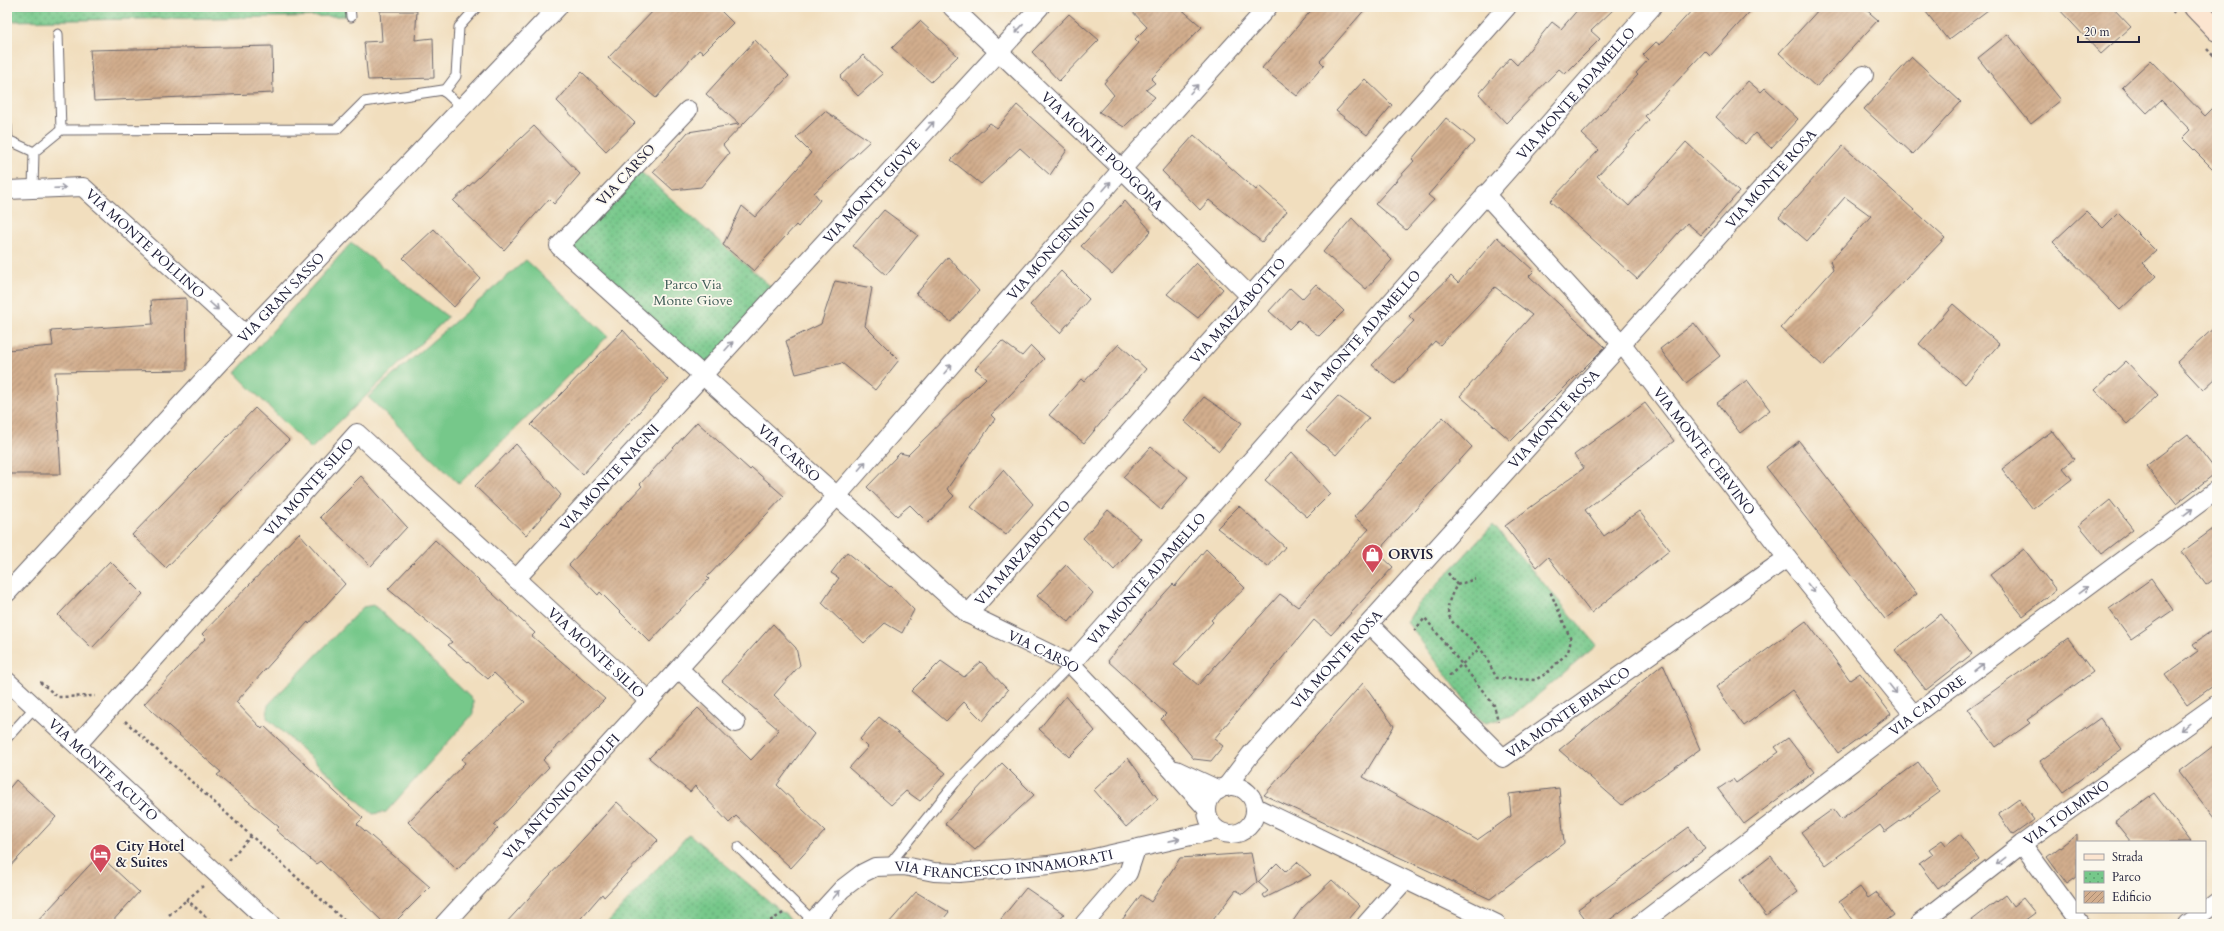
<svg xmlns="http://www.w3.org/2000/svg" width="2224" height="931" font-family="Cardo,serif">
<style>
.green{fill:#76c88a;stroke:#4c7562}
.park{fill:url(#park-dots);stroke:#4c7562}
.building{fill:url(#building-hatch)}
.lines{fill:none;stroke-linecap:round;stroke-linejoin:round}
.lane-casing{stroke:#6a6469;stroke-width:11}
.street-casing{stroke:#6a6469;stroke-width:20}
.secondary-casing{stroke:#6a6469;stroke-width:24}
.path{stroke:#6a6469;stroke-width:2.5;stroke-dasharray:3 3;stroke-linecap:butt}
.lane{stroke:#fff;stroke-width:9}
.street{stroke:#fff;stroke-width:18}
.secondary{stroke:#fce5d0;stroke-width:22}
.oneway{stroke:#9c9ca7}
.labels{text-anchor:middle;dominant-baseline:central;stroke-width:3.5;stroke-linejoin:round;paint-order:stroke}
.street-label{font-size:14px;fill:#22223b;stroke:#fbf7ec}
.park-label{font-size:14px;fill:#3f5c57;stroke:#fbf7ec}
.poi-label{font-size:14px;font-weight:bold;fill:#22223b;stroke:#fbf7ec;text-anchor:start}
</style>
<defs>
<pattern id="park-dots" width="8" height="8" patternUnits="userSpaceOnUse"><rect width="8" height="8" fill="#76c88a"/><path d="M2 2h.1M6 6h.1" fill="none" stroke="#60a272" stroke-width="1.8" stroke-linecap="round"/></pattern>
<pattern id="building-hatch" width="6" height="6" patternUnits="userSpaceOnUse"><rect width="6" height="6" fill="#d2ad8d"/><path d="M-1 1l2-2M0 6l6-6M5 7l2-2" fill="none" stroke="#aa8c74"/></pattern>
</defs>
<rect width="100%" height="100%" fill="#fbf7ec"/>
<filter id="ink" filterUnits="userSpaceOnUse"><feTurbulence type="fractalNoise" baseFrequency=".025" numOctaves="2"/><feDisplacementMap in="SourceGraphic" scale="8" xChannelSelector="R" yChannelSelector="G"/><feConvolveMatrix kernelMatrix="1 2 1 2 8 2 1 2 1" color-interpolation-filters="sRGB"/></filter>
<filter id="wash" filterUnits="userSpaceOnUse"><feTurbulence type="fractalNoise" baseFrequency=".012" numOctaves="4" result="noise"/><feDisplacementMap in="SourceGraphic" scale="16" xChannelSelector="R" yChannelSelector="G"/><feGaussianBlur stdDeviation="0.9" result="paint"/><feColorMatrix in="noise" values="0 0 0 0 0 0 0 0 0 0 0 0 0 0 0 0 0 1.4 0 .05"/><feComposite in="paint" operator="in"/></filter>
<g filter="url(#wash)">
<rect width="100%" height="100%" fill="#f1debe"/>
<!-- green -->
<g class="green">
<path d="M351,243L448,317L311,449L235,373Z"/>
<path d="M526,260L608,336L459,484L368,397Z"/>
<path d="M374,605L473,700V714L386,812L373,814L267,718L268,705L363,607Z"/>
</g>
<!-- park -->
<g class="park">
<path d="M7,7H348L349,16L7,21Z"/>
<path d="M634,166L778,293L702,375L559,246Z"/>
<path d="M1493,525L1597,645L1514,715L1486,723L1479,719L1407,622L1417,606Z"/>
<path d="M689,834L795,923L606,924Z"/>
</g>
<g id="blocks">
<!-- building -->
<g class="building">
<path d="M657,7H717L733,23L703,53L699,50L656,98L608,58Z"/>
<path d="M1128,7H1179L1202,27L1151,79L1155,83L1146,90L1155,97L1124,127L1099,112L1114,95L1104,83L1139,43L1135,39L1147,27Z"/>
<path d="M1314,7H1367L1320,61L1324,65L1297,96L1262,68Z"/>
<path d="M1580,7H1616L1591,31L1600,39L1565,74L1559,69L1506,123L1479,94L1510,58L1517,65L1552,22L1561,29Z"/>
<path d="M1695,7H1754L1710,56L1705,51L1645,116L1649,120L1597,176L1629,206L1686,142L1739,192L1701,235L1687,223L1637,279L1550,201L1599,150L1582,134L1638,75L1636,73L1648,60L1643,55L1656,42L1660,45Z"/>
<path d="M1821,7H1863L1878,20L1816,87L1779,53Z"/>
<path d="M1922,7H1992L1948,40Z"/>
<path d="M2057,7H2112L2131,27L2101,54Z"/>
<path d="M380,11H417L415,40L433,38L434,78L368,80L364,42L382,41Z"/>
<path d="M1069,14L1099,40L1059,81L1032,52Z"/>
<path d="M920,21L958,56L931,82L892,48Z"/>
<path d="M2008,34L2061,100L2031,124L1978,58Z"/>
<path d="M755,40L789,76L723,145L729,153L701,187L673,190L653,172L688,132L739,124L706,94Z"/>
<path d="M272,46L273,93L94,101L90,50Z"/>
<path d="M863,55L883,74L858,96L840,77Z"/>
<path d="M1912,57L1961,102L1913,154L1864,109Z"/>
<path d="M2151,60L2205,116L2217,104V173L2182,138L2190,130L2161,100L2147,113L2122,87Z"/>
<path d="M582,72L635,123L606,151L557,101Z"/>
<path d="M1365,79L1392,105L1367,135L1336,111Z"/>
<path d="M1748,81L1761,92L1765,88L1798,119L1771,148L1755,133L1745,144L1716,117Z"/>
<path d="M1017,105L1067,150L1050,175L1020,148L981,184L951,160L990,123L997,128Z"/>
<path d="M825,111L870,141L814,193L820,200L798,227L796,225L754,271L723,245L742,206L755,217L811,153L796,138Z"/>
<path d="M1446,118L1475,141L1428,195L1434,200L1406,230L1375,204L1414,161L1412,159Z"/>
<path d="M534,126L580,174L554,204L549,199L504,250L453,201Z"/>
<path d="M1194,135L1256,190L1259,186L1287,211L1262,242L1209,200L1200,210L1162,171Z"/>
<path d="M1843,146L1945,238L1823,366L1781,328L1833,270L1830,261L1871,216L1845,197L1807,241L1779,217Z"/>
<path d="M1125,201L1151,231L1112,274L1081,246Z"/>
<path d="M884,210L918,235L886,275L853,246Z"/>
<path d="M2086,211L2103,228L2118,213L2156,251L2143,263L2156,276L2120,310L2053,242Z"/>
<path d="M1352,218L1392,260L1366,289L1323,252Z"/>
<path d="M434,229L480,278L454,307L403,258Z"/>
<path d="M1497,237L1534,271L1529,276L1605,347L1511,441L1460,396L1532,315L1495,287L1440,345L1435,341L1395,384L1372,365L1414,321L1409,316L1451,276L1458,283Z"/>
<path d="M948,257L979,291L951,322L916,294Z"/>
<path d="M1196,263L1223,289L1198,318L1167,294Z"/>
<path d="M1061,271L1089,299L1060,333L1030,305Z"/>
<path d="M835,281L872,288L865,326L899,360L875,390L842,363L796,374L786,341L821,324Z"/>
<path d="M1316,284L1344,311L1319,336L1298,320L1289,329L1269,311L1290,288L1302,299Z"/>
<path d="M186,298L187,370L55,372L61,474H7V350L53,346L51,331L153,324L151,300Z"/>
<path d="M1953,304L1999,344L1965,384L1919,344Z"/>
<path d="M1694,323L1720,356L1686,383L1660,349Z"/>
<path d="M2217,325V377L2203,390L2177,362Z"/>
<path d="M623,330L668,380L583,474L531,425Z"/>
<path d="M1002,341L1022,356L1031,346L1044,359L991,415L995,419L947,489L954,496L928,523L910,505L897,516L867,487L900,453L908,455L986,378L975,369Z"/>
<path d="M1119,344L1146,369L1084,443L1049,415L1081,379L1084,382Z"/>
<path d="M2126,361L2158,395L2127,424L2095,390Z"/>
<path d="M1747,380L1770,410L1740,433L1717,403Z"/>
<path d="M1338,396L1369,418L1336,455L1306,430Z"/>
<path d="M1204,397L1242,423L1219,451L1184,421Z"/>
<path d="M1645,403L1674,441L1585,510L1604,536L1639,511L1670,550L1591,613L1548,557L1537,567L1505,526L1584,468L1574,455Z"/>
<path d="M255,408L289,440L166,568L132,535Z"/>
<path d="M1443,417L1472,447L1377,552L1393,567L1331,635L1314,620L1214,739L1223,746L1211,761L1194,759L1161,719L1166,714L1108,661L1146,614L1173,584L1175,586L1206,549L1245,588L1211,620L1213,622L1174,665L1198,685L1280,594L1298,607L1369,529L1354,517Z"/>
<path d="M697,422L750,470L752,468L784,496L707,577L709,579L650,642L600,592L598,595L569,565L642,486L640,484Z"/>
<path d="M2052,431L2074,459L2063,468L2072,479L2033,509L2002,469Z"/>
<path d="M2188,434L2217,472L2176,504L2146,466Z"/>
<path d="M1799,441L1917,594L1885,619L1766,467Z"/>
<path d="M516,444L561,495L526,535L475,486Z"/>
<path d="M1151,447L1188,477L1161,510L1123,477Z"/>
<path d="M1292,452L1330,494L1307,517L1265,480Z"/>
<path d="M1003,470L1033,504L1006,535L971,507Z"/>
<path d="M361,476L407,527L371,566L320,517Z"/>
<path d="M2110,500L2133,529L2102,553L2079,525Z"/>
<path d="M1239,506L1285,547L1268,567L1217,528Z"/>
<path d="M1108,510L1141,539L1114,570L1083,538Z"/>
<path d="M2217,526V577L2206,585L2182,552Z"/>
<path d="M299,533L345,584L309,624L308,622L236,702L262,729L264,726L363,818L357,824L430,887L393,924H385L320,861L316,864L276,830L279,827L217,775L221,772L144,704L206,638L202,634Z"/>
<path d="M435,540L535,633L532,636L605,699L543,760L549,767L494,825L498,828L457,870L408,822L465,763L462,759L525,702L494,673L488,679L448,645L452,642L388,589Z"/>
<path d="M2024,549L2056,590L2023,616L1990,575Z"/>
<path d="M847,552L890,587L891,586L914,610L902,633L885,623L864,643L822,603L839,578L831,573Z"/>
<path d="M110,561L143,594L92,648L58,615Z"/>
<path d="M1066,565L1093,593L1069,622L1037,596Z"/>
<path d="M2151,579L2173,610L2131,639L2109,609Z"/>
<path d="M1941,614L1972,654L1926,690L1895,650Z"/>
<path d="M1806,621L1850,680L1860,673L1891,714L1838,753L1792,690L1744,726L1716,687Z"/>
<path d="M773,624L796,648L800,665L774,695L814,734L777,785L825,831L791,868L736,816L729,823L695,786L690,792L649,758L698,708L751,760L779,730L722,681Z"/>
<path d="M2217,627V683L2187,705L2165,675L2198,651L2193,644Z"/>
<path d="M2068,638L2093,672L2027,720L2030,723L1996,747L1968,709Z"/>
<path d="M941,661L964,677L981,662L1008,690L983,721L964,702L946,721L911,691Z"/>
<path d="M1663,664L1700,749L1622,805L1559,750Z"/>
<path d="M1363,683L1394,726L1363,777L1477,840L1511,816L1509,794L1559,788L1564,843L1490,899L1264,795Z"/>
<path d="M1066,696L1095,731L1069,757L1039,729Z"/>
<path d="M879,717L946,773L920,801L906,791L891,805L849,768L868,747L860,739Z"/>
<path d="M2100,718L2122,749L2063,792L2040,761Z"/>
<path d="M1788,738L1814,772L1744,824L1718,789L1733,779L1736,783L1779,752L1775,747Z"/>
<path d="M2217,743V822L2179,772Z"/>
<path d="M1128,758L1158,799L1126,827L1094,790Z"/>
<path d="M1918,762L1940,792L1885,832L1880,825L1826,865L1801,832L1833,809L1841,820Z"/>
<path d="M1002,763L1034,795L975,850L945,824Z"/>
<path d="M16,780L56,817L7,870V791Z"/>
<path d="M2154,793L2191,842H2131L2115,822Z"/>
<path d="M2019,799L2034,820L2013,835L1998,814Z"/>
<path d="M617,802L658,840L604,897L602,894L576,924H505Z"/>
<path d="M1689,827L1705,849L1604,924H1589L1578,909Z"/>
<path d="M1960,834L1979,859L1938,889L1919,864L1933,854L1929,849L1942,840L1946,845Z"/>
<path d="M2077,834V877L2067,884L2047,857Z"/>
<path d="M1251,853L1257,882L1243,894L1236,890L1210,924H1119L1141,895L1151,902L1180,858Z"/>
<path d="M99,855L139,892L110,924H35Z"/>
<path d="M1771,856L1798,892L1766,916L1740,880Z"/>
<path d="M1297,862L1311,875L1265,898L1263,895L1268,891L1258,882L1277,863L1286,872Z"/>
<path d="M1332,880L1360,906L1345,924H1291L1302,908Z"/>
<path d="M1860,887L1868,898L1877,892L1894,915L1882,924H1855L1839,902Z"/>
<path d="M1026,888L1064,914L1055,924H997Z"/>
<path d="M916,892L949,912L939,924H888Z"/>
<path d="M2005,895L2013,906L2023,898L2035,913L2024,921L2026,924H1967Z"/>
</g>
</g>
</g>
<g filter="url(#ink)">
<use href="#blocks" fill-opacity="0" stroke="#6a6469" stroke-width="1"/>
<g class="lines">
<defs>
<g id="lane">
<path d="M350,7L351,17"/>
<path d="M58,34L61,130"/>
<path d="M444,92L456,76L459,27L477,7"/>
<path d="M7,126L8,140L34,152"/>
<path d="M33,189L34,152L61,130L337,129L364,102L443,90L462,108"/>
<path d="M7,738L35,707"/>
<path d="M738,847L813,921"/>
<path d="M888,866L955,783L1071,664"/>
</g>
<g id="street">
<path id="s1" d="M952,7L1122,169L1250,296"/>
<path id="s2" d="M688,110L559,246L968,614L1071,664L1170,768L1207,809"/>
<path id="s3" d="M7,190L83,187L246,335"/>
<path id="s4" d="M1485,194L1622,344L1787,558L1914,715"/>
<path id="s5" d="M516,579L1040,7"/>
<path id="s6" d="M7,593L230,351L558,7"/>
<path id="s7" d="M968,614L1507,7"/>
<path id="s8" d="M1369,624L1503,758L1787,558"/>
<path id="s9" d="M1071,664L1652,7"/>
<path d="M679,669L736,723"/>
<path id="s10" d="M7,681L271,924"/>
<path id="s11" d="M77,745L357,433L649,701"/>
<path d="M1176,770L1219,790"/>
<circle cx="1231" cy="810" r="24"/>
<path id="s12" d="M1226,787L1251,754L1864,75"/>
<path d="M1255,807L1497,924"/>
<path d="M2022,844L2081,924"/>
<path d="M2205,911L2217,902"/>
<path id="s13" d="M444,924L837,496L1122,169L1268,7"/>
<path id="s14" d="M810,924L842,889L863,873L875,867L904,866L934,872L959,873L1049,865L1090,859L1217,830"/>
<path d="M1084,924L1128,873L1136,849"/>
<path d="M1366,924L1405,880"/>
<path id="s15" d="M1640,924L1914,715L2217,490"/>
<path id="s16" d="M1919,924L2022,844L2217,704"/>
<path d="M2187,924L2203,912"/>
</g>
<path id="secondary" d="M2195,7L2217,30"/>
</defs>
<!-- lane casing -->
<use href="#lane" class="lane-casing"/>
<!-- street casing -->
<use href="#street" class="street-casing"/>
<!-- secondary casing -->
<use href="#secondary" class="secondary-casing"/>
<!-- path -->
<g class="path">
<path d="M2169,7L2174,13"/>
<path d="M2207,49L2217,60"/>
<path d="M1448,573L1457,585C1434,622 1460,625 1480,648C1487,657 1491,669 1497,678L1535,680L1547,673L1568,652L1571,640L1550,591"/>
<path d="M1457,585L1475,579"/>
<path d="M1414,631L1425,618L1494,705L1498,721"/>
<path d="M1449,676L1480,648"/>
<path d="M40,682L58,697L95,696"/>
<path d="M125,721L348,924"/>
<path d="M229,860L251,836"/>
<path d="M186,899L214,924"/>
<path d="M169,915L203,886"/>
<path d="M765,924L785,912"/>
</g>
<!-- lane -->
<use href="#lane" class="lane"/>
<!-- street -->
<use href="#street" class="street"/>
<!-- secondary -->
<use href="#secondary" class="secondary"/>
</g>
<!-- one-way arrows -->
<defs><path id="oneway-shaft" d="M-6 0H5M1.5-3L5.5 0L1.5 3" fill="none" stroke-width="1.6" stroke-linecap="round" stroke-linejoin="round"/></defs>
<g class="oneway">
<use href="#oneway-shaft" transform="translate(1019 29) rotate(133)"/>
<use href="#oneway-shaft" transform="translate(1194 89) rotate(-48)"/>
<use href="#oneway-shaft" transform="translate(930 126) rotate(-48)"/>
<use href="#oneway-shaft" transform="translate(1107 186) rotate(-49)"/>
<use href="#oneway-shaft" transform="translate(60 188) rotate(-2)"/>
<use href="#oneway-shaft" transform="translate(214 306) rotate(42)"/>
<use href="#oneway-shaft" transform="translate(729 346) rotate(-48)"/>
<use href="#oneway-shaft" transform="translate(948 369) rotate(-49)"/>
<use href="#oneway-shaft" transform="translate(862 466) rotate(-49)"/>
<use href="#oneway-shaft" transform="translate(2188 512) rotate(-37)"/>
<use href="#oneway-shaft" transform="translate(1811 588) rotate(51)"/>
<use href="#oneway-shaft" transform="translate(2083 590) rotate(-37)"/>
<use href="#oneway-shaft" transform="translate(1979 667) rotate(-37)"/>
<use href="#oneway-shaft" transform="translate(1893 689) rotate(51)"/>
<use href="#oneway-shaft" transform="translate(2185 727) rotate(144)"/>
<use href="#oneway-shaft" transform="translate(1174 840) rotate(-13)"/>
<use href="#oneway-shaft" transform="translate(2001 861) rotate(142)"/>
<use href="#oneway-shaft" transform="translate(836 895) rotate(-49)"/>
</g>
</g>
<!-- icons -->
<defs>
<symbol id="shop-pin" viewBox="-11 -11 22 30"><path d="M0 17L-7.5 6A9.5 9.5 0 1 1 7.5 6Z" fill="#d1495b" stroke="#fbf7ec"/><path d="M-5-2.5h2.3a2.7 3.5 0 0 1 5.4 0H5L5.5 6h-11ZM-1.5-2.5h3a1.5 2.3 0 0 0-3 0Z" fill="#fff"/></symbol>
<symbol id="hotel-pin" viewBox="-11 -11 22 30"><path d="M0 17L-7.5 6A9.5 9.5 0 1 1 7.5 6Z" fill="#d1495b" stroke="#fbf7ec"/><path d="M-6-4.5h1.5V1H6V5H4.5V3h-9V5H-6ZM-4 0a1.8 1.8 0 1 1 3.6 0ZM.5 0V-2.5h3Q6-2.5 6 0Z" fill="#fff"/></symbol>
</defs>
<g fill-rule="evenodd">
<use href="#shop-pin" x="1360" y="542" width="25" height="34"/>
<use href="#hotel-pin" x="88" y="842" width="25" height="34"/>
</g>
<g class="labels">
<!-- street labels -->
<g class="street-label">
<text stroke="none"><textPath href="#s9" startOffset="762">VIA MONTE ADAMELLO</textPath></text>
<text stroke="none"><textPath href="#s1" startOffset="208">VIA MONTE PODGORA</textPath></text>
<text transform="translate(626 175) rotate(-47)">VIA CARSO</text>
<text stroke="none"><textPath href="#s12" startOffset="817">VIA MONTE ROSA</textPath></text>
<text stroke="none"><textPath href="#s5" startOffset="526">VIA MONTE GIOVE</textPath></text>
<text stroke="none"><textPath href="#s3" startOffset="160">VIA MONTE POLLINO</textPath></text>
<text stroke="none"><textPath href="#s13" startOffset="907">VIA MONCENISIO</textPath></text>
<text stroke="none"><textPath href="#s6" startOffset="403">VIA GRAN SASSO</textPath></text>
<text stroke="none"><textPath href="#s7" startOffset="406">VIA MARZABOTTO</textPath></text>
<text stroke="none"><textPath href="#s9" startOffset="438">VIA MONTE ADAMELLO</textPath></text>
<text stroke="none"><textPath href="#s12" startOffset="493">VIA MONTE ROSA</textPath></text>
<text stroke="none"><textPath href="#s4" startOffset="338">VIA MONTE CERVINO</textPath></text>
<text stroke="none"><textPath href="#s2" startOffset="497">VIA CARSO</textPath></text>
<text stroke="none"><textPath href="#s5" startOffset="138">VIA MONTE NAGNI</textPath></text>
<text stroke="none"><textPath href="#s11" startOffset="347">VIA MONTE SILIO</textPath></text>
<text stroke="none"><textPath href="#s7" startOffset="82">VIA MARZABOTTO</textPath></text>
<text stroke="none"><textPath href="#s9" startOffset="114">VIA MONTE ADAMELLO</textPath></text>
<text stroke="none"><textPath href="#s11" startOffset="744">VIA MONTE SILIO</textPath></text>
<text stroke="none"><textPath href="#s2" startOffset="822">VIA CARSO</textPath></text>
<text stroke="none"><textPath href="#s12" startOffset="169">VIA MONTE ROSA</textPath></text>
<text stroke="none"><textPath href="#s15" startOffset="361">VIA CADORE</textPath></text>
<text stroke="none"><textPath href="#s8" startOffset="269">VIA MONTE BIANCO</textPath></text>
<text stroke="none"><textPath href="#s10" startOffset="131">VIA MONTE ACUTO</textPath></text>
<text stroke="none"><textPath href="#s13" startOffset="173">VIA ANTONIO RIDOLFI</textPath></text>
<text stroke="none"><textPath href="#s16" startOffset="185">VIA TOLMINO</textPath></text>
<text stroke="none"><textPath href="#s14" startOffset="217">VIA FRANCESCO INNAMORATI</textPath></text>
</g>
<!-- park labels -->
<g class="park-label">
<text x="693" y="284">Parco Via<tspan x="693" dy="16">Monte Giove</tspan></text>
</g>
<!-- poi labels -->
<g class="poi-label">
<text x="1388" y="554">ORVIS</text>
<text x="116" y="846">City Hotel<tspan x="116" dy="16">&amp; Suites</tspan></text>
</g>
</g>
<!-- margin -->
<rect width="2224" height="931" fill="none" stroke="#fbf7ec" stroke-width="24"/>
<!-- legend -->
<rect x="2076" y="841" width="130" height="72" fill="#fbf7ec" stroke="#a4a2a5"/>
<rect x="2084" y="854" width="20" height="6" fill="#fce5d0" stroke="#a4a2a5"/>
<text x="2112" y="861" font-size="12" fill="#22223b">Strada</text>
<rect x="2084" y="871" width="20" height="12" fill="url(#park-dots)" stroke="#a4a2a5"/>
<text x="2112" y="881" font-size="12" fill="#22223b">Parco</text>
<rect x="2084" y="891" width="20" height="12" fill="url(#building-hatch)" stroke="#a4a2a5"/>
<text x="2112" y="901" font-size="12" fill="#22223b">Edificio</text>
<!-- scale -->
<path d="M2078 36v6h61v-6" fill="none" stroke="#22223b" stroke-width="2"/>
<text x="2084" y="36" font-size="12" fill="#22223b" stroke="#fbf7ec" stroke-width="3" paint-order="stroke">20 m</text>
</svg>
